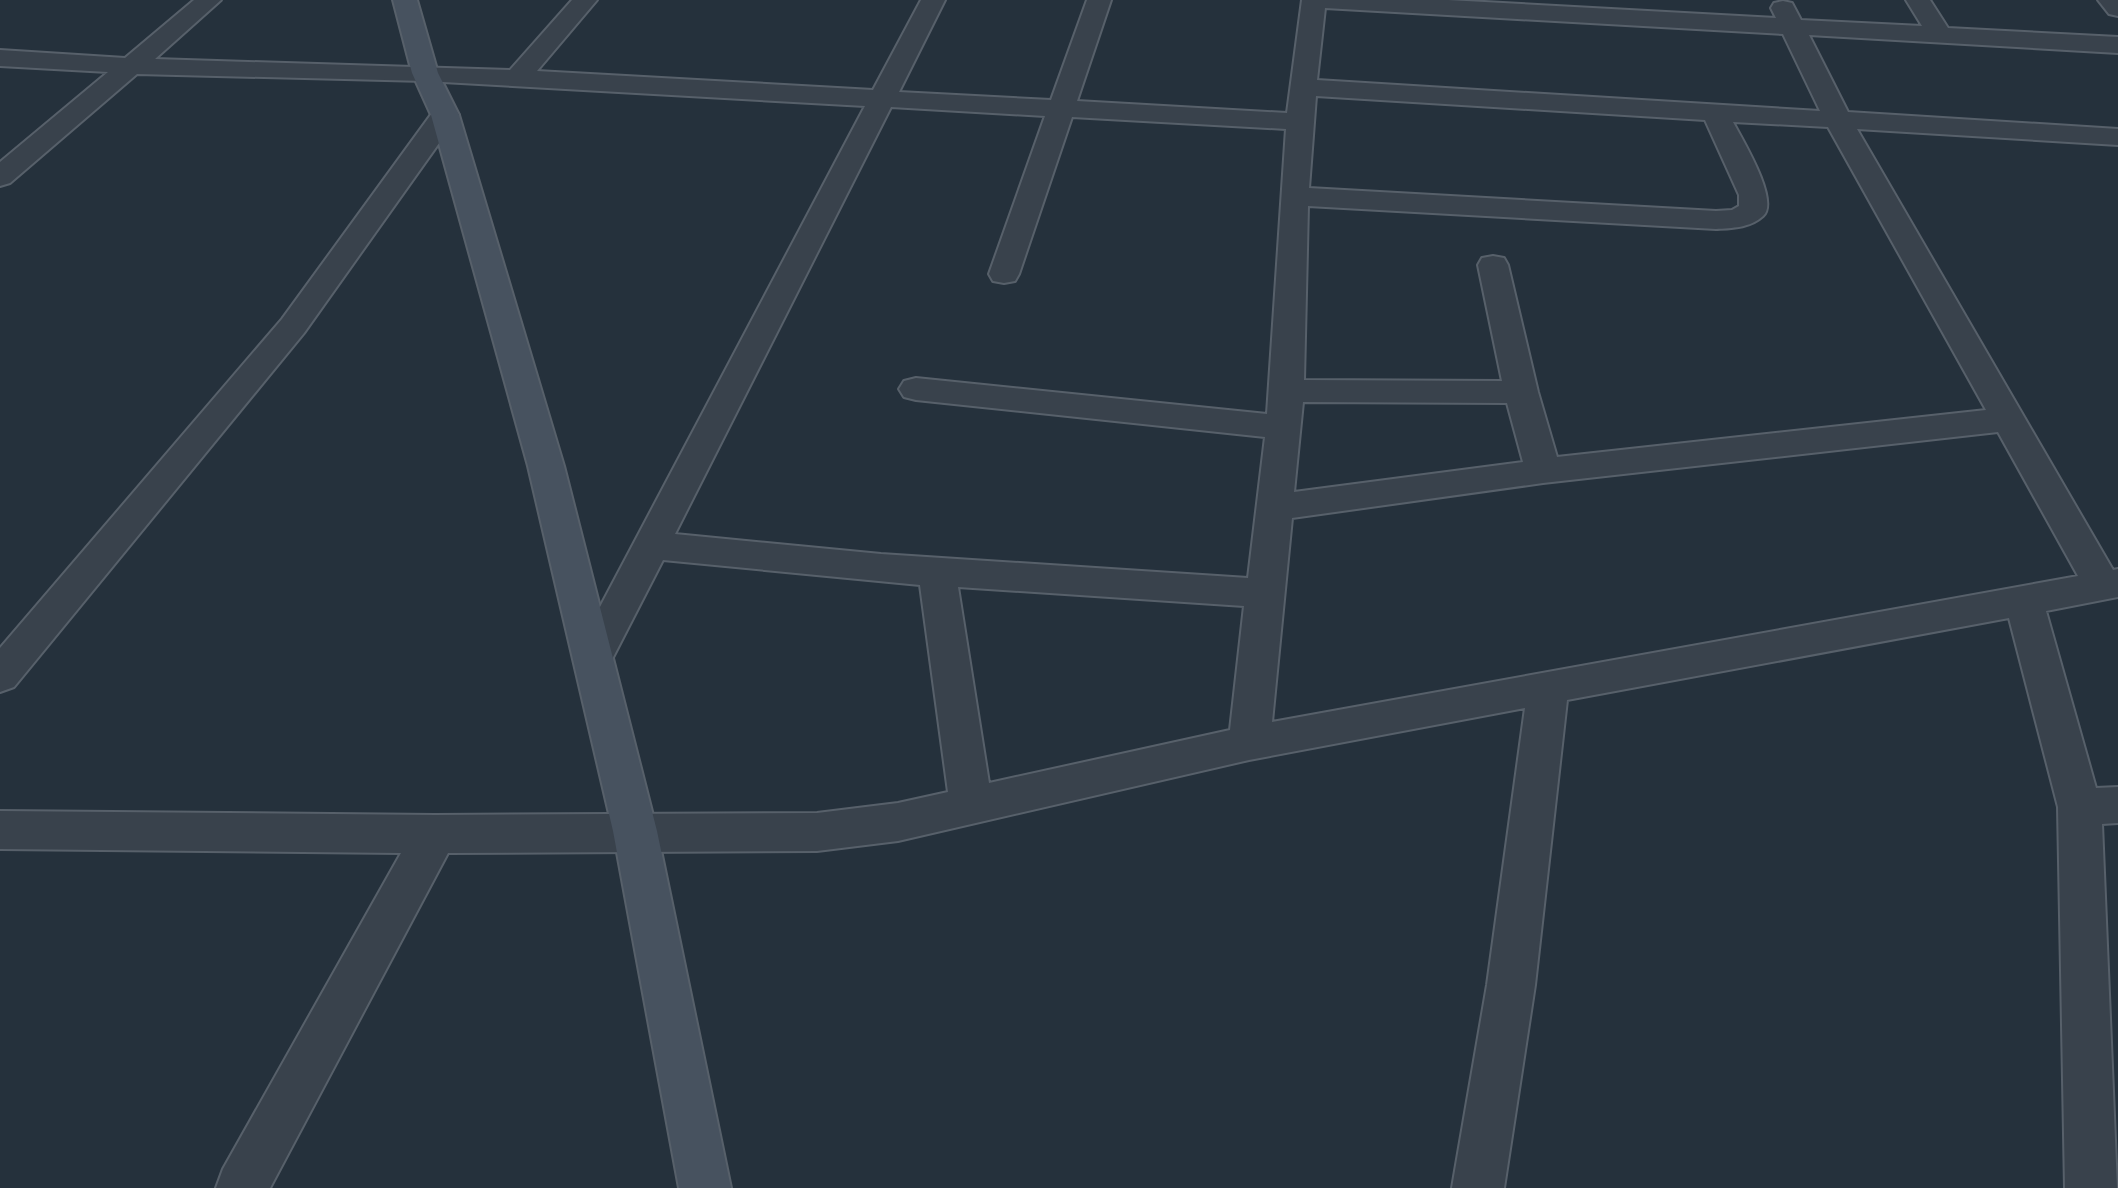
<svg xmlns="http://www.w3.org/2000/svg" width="2118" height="1188" font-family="Montserrat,sans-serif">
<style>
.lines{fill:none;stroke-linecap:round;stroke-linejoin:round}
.street-casing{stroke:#57606a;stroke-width:4}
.secondary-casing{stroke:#57606a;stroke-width:4}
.street{fill:#39424c;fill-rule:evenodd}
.secondary{fill:#47525f;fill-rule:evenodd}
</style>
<rect width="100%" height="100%" fill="#25313c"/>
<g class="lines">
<defs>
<g id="street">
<path d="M194,0H221L155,59L510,70L572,0H597L537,71L873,90L921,0H945L899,92L1051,100L1087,0H1111L1077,101L1287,113L1302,0H1448L1776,18L1771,8L1774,3L1783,1L1792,3L1801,20L1922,26L1906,0H1930L1948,28L2118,37V53L1809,35L1848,112L2118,129V145L1857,129L2113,570L2118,569V597L2046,611L2096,788L2118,787V823L2102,824L2117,1188H2065L2058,807L2009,618L1567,700L1535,985L1504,1188H1452L1487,985L1525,708L1249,760L898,841L817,851L448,853L270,1188H216L223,1169L401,853L0,849V811L435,815L817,813L898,803L948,792L920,585L663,560L607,669L593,673L579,669L573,658L865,106L425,81L137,74L10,183L0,186V162L108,72L0,66V50L125,58ZM1325,8L1783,34L1820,111L1317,80ZM1316,96L1705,120L1739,195V206L1732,210L1716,211L1309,188ZM891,107L1045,116L989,274L993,281L1004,283L1015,281L1019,274L1072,117L1286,129L1267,414L916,378L904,381L899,389L904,397L916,400L1265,437L1248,578L881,554L675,534ZM1733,122L1828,127L1986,410L1557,457L1538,392L1508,265L1504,258L1493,256L1482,258L1478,265L1502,381L1304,380L1308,206L1716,229C1732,228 1750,228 1763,216C1780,201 1742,139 1733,122ZM1303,402L1507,403L1523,462L1294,492ZM1998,432L2078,576L1272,722L1292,518L1543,483ZM958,587L1244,606L1230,730L989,783Z"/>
<path d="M2098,0H2118V16L2109,14Z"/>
<path d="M445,107L455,109L459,115L304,333L14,687L0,692V648L282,319L435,109Z"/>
</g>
<path id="secondary" d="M393,0H417L438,73L459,115L564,466L657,831L731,1188H679L613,831L528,466L431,115L412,73Z"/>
</defs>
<!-- street casing -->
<use href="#street" class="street-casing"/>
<!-- secondary casing -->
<use href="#secondary" class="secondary-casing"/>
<!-- street -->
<use href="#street" class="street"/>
<!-- secondary -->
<use href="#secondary" class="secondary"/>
</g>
</svg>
